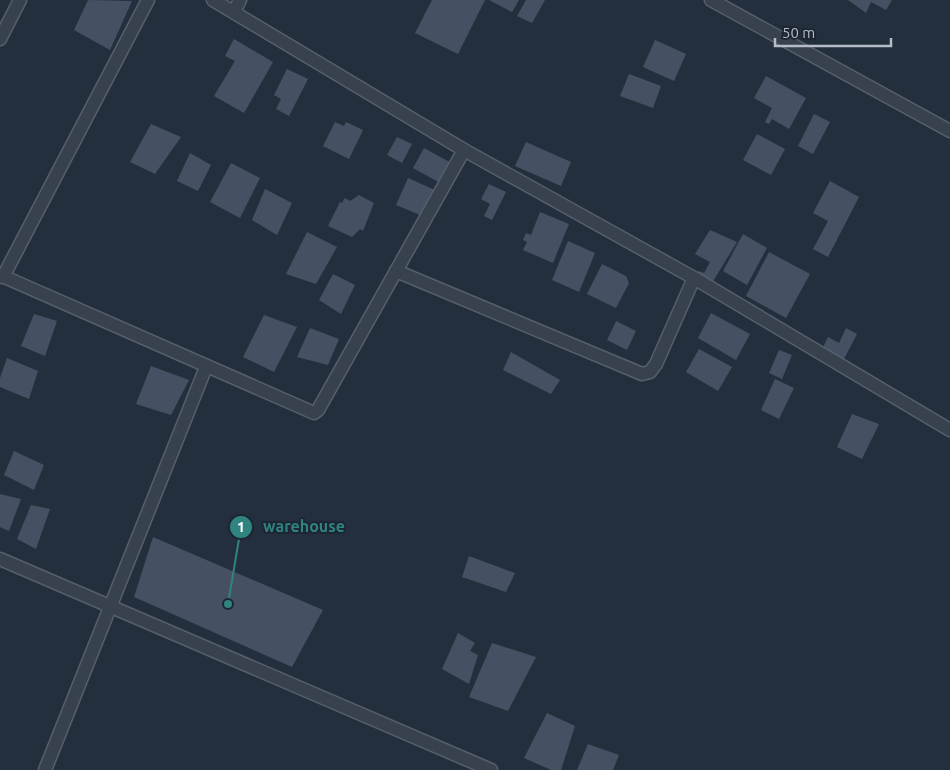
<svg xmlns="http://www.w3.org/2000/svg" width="950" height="770" font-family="Ubuntu,sans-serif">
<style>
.building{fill:#455162}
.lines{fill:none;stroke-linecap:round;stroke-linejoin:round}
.minor-casing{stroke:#565f6c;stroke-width:15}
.minor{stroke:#38414e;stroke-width:12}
.leader{fill:none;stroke:#308480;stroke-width:2}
.callout-dot{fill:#308480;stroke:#1d2633;stroke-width:2}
.mark-label{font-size:15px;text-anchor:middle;font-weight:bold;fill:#fff}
.callout-label{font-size:16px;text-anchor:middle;font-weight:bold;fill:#308480;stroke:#1d2633;stroke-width:4;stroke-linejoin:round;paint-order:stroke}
</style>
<rect width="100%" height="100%" fill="#242f3e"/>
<!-- building -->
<g class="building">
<path d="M88,0L132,1L110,50L74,30Z"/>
<path d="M432,0H485L458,54L415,33Z"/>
<path d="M489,0H519L512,12Z"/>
<path d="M526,0H545L532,23L517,16Z"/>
<path d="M848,0H892L886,10L871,2L866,13Z"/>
<path d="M234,39L273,62L244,113L214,96L235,61L225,56Z"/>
<path d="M655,40L686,54L674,81L643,67Z"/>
<path d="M287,69L308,79L289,116L276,109L281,99L274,95Z"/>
<path d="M629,74L661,86L653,108L620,96Z"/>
<path d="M766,76L806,98L789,129L772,119L769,124L765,122L772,108L754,98Z"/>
<path d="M814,114L830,122L813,154L798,146Z"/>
<path d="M335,122L344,126L346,122L363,130L349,159L323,146Z"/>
<path d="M151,124L181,137L155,174L130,162Z"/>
<path d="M757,134L785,149L771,175L743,160Z"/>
<path d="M397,137L412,144L402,163L387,155Z"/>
<path d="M526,142L571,162L561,186L515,166Z"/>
<path d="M424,148L453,164L442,184L413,168Z"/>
<path d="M190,153L211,165L198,191L177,181Z"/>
<path d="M231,163L260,178L240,218L210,202Z"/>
<path d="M408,178L437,191L425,217L396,205Z"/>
<path d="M830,181L859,197L828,257L813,249L828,221L813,213Z"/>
<path d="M489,184L506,192L492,220L484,216L490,204L481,199Z"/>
<path d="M265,189L292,203L277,235L252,220Z"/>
<path d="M359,195L374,203L363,231L360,229L352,237L328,226L340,202L342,203L345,198L350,201Z"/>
<path d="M540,212L569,224L553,263L523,250L527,242L523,240L526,233L531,235Z"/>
<path d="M710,230L737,242L712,283L697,275L699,271L704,273L710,262L695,254Z"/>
<path d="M307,232L337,247L316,284L286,274Z"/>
<path d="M743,234L767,248L747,285L723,271Z"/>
<path d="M568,241L595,253L579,292L552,280Z"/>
<path d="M769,252L810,274L786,318L746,296Z"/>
<path d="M602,264L626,276L629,283L616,308L587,294Z"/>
<path d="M333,274L355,285L341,314L319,300Z"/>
<path d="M711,313L750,334L736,360L698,338Z"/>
<path d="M34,314L57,321L45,356L21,346Z"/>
<path d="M264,315L297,327L274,372L243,357Z"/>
<path d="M616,321L636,331L627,350L607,340Z"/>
<path d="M310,328L339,339L328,365L297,357Z"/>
<path d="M846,328L857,334L843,361L821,351L828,337L839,343Z"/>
<path d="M699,349L732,367L718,391L686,372Z"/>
<path d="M779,350L792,355L782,379L769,373Z"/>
<path d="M511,352L560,380L551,394L503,370Z"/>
<path d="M7,358L38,371L29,399L0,387V378Z"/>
<path d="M151,366L189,380L171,415L136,404Z"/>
<path d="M775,379L794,388L779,419L761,410Z"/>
<path d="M852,414L879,424L862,459L837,447Z"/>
<path d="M14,451L44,465L34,490L4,475Z"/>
<path d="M0,494L21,499L9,531L0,527Z"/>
<path d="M31,505L50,509L36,549L17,539Z"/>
<path d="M153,537L323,610L292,667L134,597Z"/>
<path d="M469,556L515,573L506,592L462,577Z"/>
<path d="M458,633L475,643L470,651L478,655L469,684L442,669Z"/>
<path d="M492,643L536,657L508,711L469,697Z"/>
<path d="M547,713L575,726L561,770H551L524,758Z"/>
<path d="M588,744L619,755L613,770H577Z"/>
</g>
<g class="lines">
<defs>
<g id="minor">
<path d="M213,0L464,150L694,278L950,430"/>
<path d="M711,0L950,131"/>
<path d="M234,12L240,0"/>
<path d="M0,39L20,0"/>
<path d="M396,271L642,374L650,372L656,364L694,278"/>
<path d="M0,275L314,413L318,410L464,150"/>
<path d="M3,277L148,0"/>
<path d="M0,559L491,770"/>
<path d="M45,770L206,367"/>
</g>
</defs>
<!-- minor casing -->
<use href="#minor" class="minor-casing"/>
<!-- minor -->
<use href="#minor" class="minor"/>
</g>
<!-- callouts -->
<path class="leader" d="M228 604L241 527"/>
<g class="callout-dot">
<circle cx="228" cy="604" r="5"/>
<circle cx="241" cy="527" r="12"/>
</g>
<g class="mark-label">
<text x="241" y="532">1</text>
</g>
<g class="callout-label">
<text x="304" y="532">warehouse</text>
</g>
<!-- scale -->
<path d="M775 38v8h116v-8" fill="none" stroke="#b4bcc9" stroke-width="2.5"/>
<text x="782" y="38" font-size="15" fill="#b4bcc9" stroke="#1d2633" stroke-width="4" paint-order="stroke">50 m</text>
</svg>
